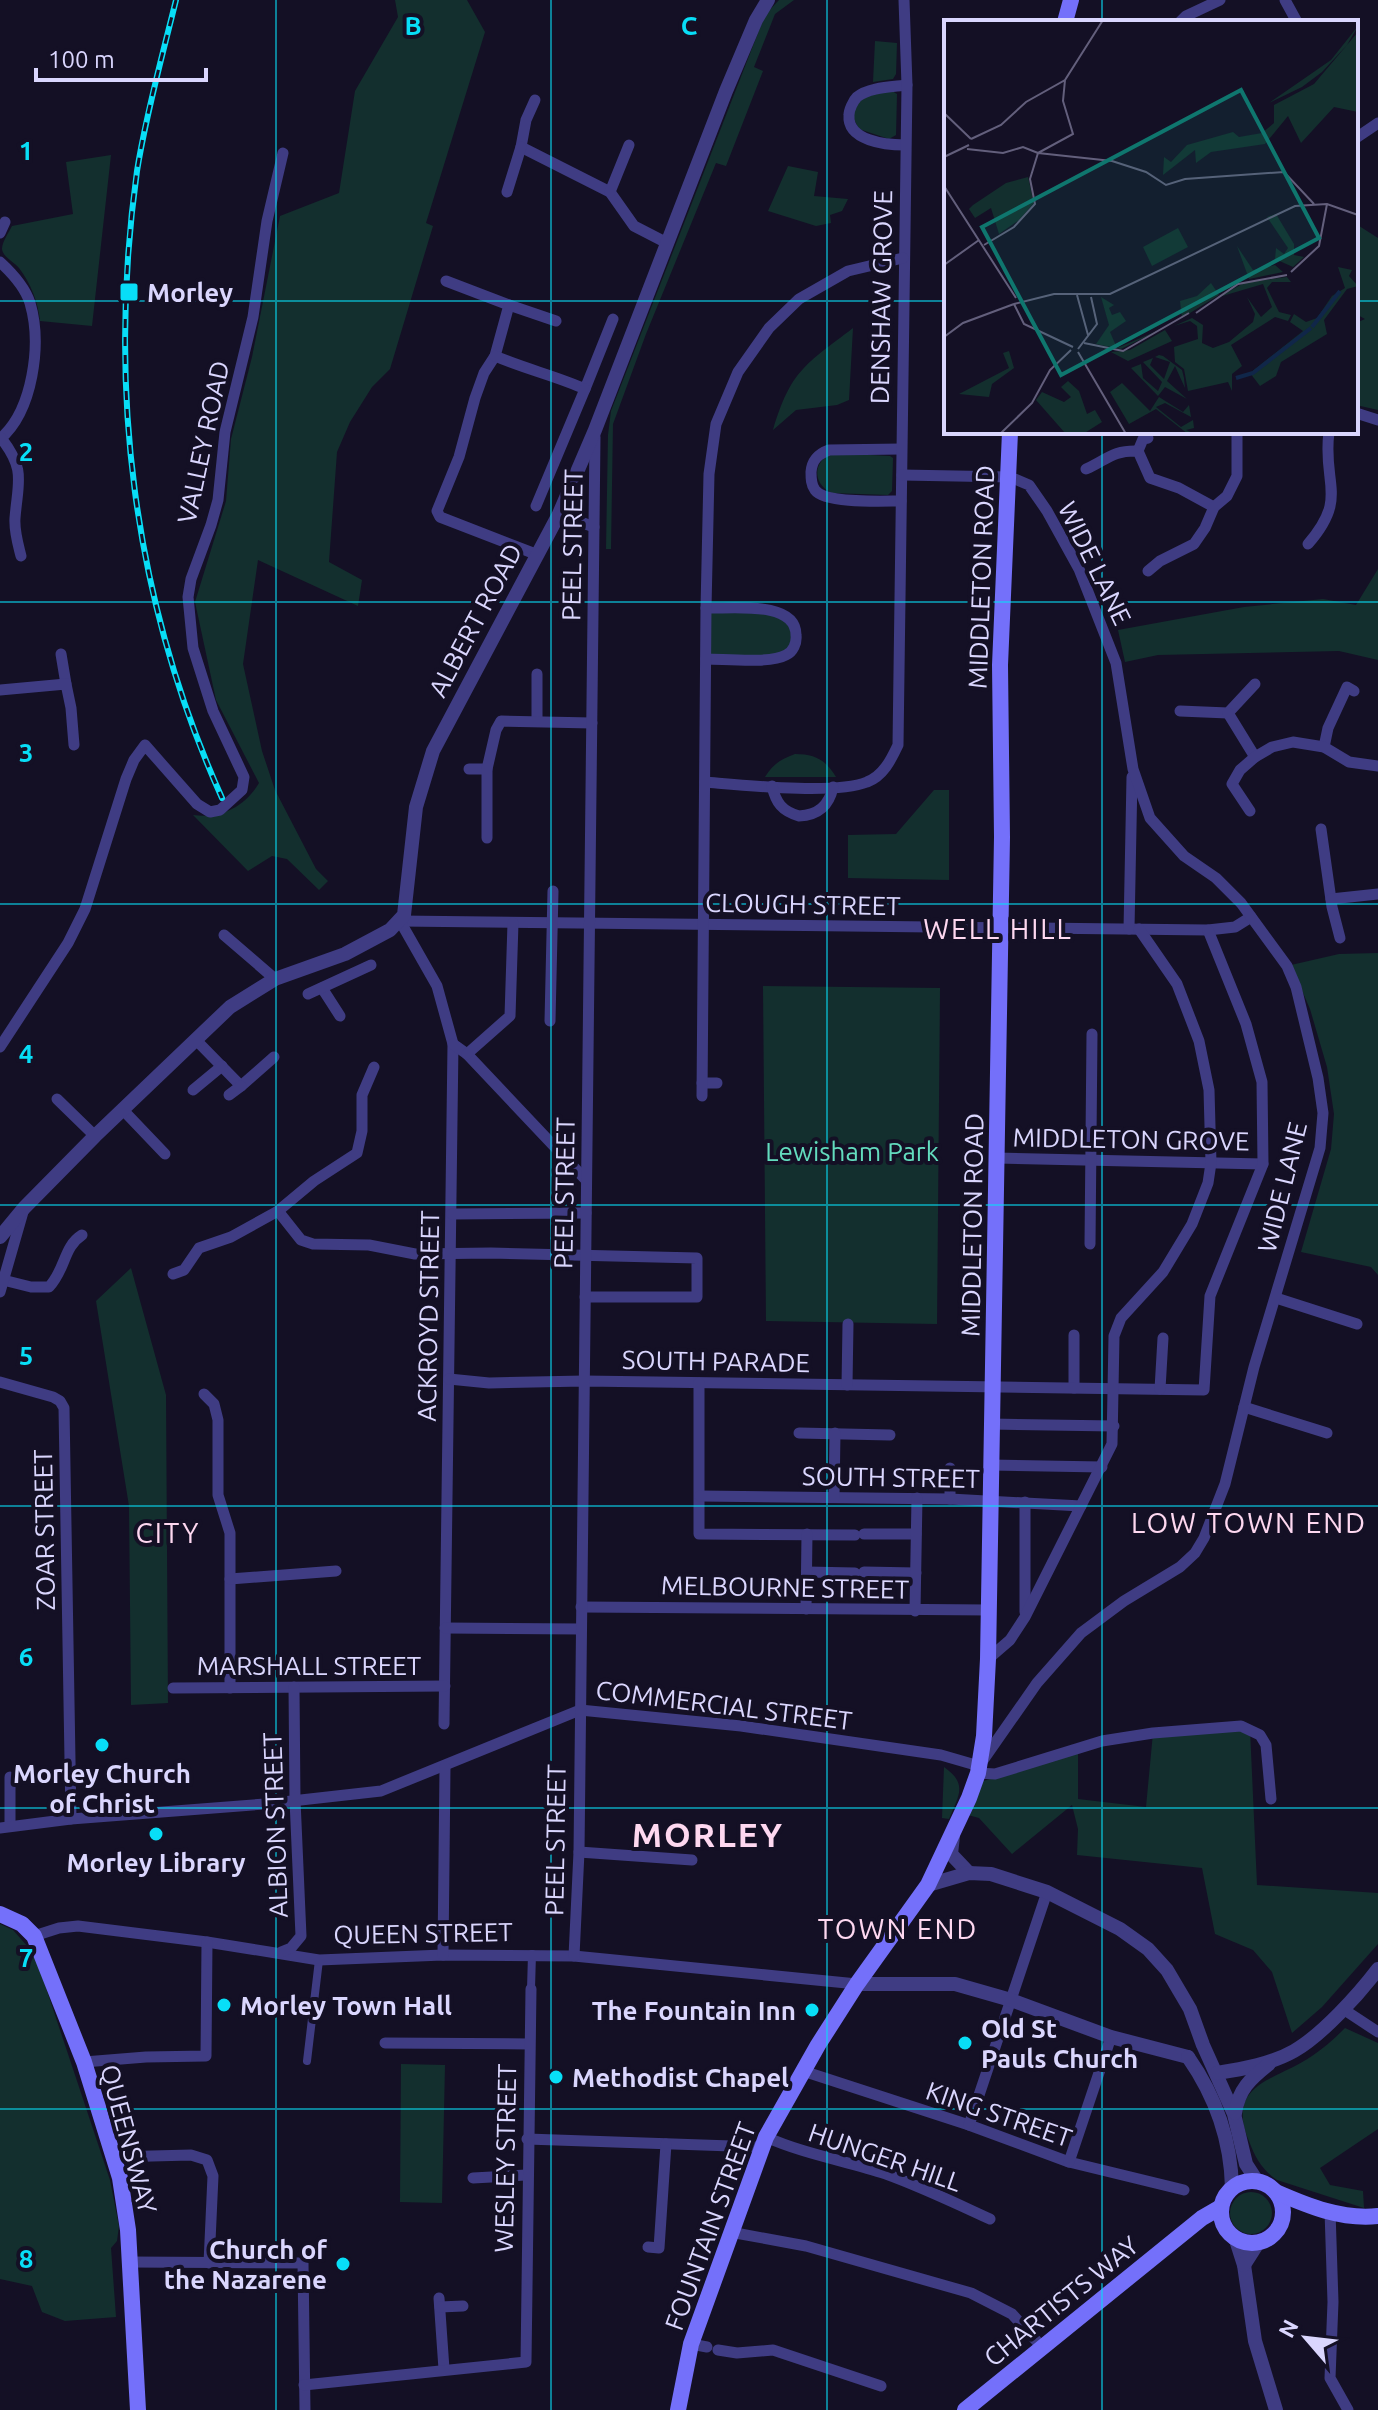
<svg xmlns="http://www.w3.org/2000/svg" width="1378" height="2410" font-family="Ubuntu,sans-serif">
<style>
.green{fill:#132f2e}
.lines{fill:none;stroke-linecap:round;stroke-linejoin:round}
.pedestrian{stroke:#3f3c83;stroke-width:8}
.minor{stroke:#3f3c83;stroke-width:11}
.tertiary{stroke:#3f3c83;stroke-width:14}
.secondary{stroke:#7470fa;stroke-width:16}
.rail-casing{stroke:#08def7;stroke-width:6}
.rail{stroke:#141025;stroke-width:3;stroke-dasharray:9;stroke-linecap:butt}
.grid{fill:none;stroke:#08def7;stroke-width:2;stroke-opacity:0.55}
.poi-dot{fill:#08def7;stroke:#141025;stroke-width:3}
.labels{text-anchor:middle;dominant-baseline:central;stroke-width:8;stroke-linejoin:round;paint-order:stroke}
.poi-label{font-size:26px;font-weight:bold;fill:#dad6fe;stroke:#141025;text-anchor:start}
.street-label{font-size:26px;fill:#dad6fe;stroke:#141025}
.park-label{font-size:26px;fill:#63dcbe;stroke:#141025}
.neighbourhood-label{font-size:28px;letter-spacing:2px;fill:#fed8f0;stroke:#141025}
.district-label{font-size:34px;font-weight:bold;letter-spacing:2px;fill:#fed8f0;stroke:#141025}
.inset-river{fill:none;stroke:#102649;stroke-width:4}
.inset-road{fill:none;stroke:#635f7c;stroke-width:2}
.view{fill:#0f766e;fill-opacity:0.15;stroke:#0f766e;stroke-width:4}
.inset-edge{fill:none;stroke:#dad6fe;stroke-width:4}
.grid-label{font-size:26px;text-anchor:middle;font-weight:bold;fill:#08def7;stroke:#141025;stroke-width:8;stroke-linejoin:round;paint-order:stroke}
</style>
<rect width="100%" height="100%" fill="#141025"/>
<!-- green -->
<g class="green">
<path d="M395,0H467L485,32L426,223L433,226L390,369L372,387L350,422L337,452L329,562L362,580L358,606L258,560L243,664L262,751L275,790L316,869L328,881L319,890L287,859L272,856L248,871L193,815C220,819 245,807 259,783L216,700L195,602L226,501L231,439L252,357L280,216L339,193L355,91L398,17Z"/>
<path d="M779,0H794L775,14L754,67L763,71L726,166L716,163L646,334L613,424L611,549H606L608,435L611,411L765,15Z"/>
<path d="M875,41L897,43L896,74L893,79L873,82Z"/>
<path d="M892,91L897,94L896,135L889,139L859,129L852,115C858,95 873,94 892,91Z"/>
<path d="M111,155L92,326L40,321C38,302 31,284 19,268C14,262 3,257 2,249C2,242 9,232 12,226L73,214L66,162Z"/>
<path d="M788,166L818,172L814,196L848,199L842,211L830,215L831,223L816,226L768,211Z"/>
<path d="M1356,224L1378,238V410L1356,405V323L1365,319L1356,314Z"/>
<path d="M853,328L849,400L837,405L796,410L773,430C791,370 805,365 853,328Z"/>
<path d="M832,453L890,456L893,458L892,491L888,495L831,493C812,482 813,462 832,453Z"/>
<path d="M1378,569V660L1339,651L1158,655L1125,662L1118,630L1244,607L1323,599L1356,605Z"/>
<path d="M706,608L773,610L796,627L788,655L706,659Z"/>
<path d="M795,754C815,754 826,760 836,777H765C773,764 781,759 795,754Z"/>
<path d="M934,790H949V880L848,878V835L896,834Z"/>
<path d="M1378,953V1275L1371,1267L1301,1252L1331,1149L1334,1114L1327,1067L1310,1009L1291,965L1339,954Z"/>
<path d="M763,986L940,988L937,1324L766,1321Z"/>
<path d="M131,1268L166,1395L168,1703L131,1705L129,1506L96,1301Z"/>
<path d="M1250,1729L1257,1885L1378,1893V1944L1322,2007L1292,2033L1272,1972L1253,1950L1215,1934L1202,1868L1077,1855L1078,1829L1072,1805L1012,1854L979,1818L968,1815L980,1782L1078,1752V1799L1146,1807L1153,1733Z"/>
<path d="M944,1767C968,1784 959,1795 949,1819L942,1818Z"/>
<path d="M0,1924L13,1930L35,1955L110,2180L119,2226L117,2241L111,2248L116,2317L65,2321L42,2312L32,2286L0,2279Z"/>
<path d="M1345,2028L1378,2043V2129L1320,2168L1330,2185L1363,2191L1364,2208L1277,2180C1262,2170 1255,2157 1249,2141C1224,2083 1278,2080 1312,2056C1324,2048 1335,2038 1345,2028Z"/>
<path d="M401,2064L445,2065L442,2203L400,2202Z"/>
<circle cx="1251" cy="2213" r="21"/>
</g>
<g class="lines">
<!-- pedestrian -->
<g class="pedestrian">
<path d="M531,1989L532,1954"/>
<path d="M307,2061L319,1960"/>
</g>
<!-- minor -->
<g class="minor">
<path d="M1285,0L1297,22"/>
<path d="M1180,22L1186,16L1220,0"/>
<path d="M535,100L526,120L521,147L610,192L634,226L667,243"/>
<path d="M1356,138L1378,123"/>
<path d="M905,145C886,145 847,141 849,115C849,110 853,101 857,97C869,87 892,87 907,85"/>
<path d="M507,192L521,147"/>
<path d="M610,192L629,145"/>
<path d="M0,233L5,222"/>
<path d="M0,262C12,273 25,287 30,303C42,344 33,411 0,439"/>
<path d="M446,281L509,305L495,356L484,373L475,398L459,457L437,511L440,517L538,555"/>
<path d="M509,305L556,321"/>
<path d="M495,356C525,369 556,376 585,389L613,319"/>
<path d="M1356,413L1378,420"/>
<path d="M1,438C26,470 18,481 15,518C14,531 18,544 21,556"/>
<path d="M1138,451L1143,439L1148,438"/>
<path d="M1086,469C1107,460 1112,450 1138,451L1150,478L1179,488L1214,507"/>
<path d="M901,501C884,501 825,504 815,490C811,485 811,478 811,472C812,460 818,454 829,450L901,449"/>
<path d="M536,506L585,389"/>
<path d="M559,514L594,527"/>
<path d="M1308,544C1349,497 1322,484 1329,432"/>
<path d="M1148,571L1160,561L1194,544L1205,528L1214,507L1227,496L1237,476V432"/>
<path d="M61,654L66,684"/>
<path d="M706,659C725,659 770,664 786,655C793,652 797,643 796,635C796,600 731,609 706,608"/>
<path d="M0,690L66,684L71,708L74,745"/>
<path d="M1180,711L1228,713L1255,684"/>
<path d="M1228,713L1255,757"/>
<path d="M537,721V674"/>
<path d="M1324,747L1328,728L1347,687L1354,691"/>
<path d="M469,769H487"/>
<path d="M705,782C742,785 835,795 867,782C883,776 891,760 898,745L907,85L904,0"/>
<path d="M772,786C776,803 782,811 799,816C818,815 829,806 833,787"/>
<path d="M1250,811L1232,784L1240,770L1255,757L1272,747L1293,742L1324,747L1349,762L1378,766"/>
<path d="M1321,829L1332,907L1340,938"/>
<path d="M487,838V769L496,730L501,721L592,723"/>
<path d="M1331,899L1378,894"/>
<path d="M400,921L1208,930L1235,927L1251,917"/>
<path d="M400,921L437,986L453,1044L444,1724"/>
<path d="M1129,929L1132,777"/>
<path d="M224,935L275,979"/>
<path d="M322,988L340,1016"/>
<path d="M308,994L371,965"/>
<path d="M550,1021L553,891"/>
<path d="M196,1040L241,1086L274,1057"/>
<path d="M453,1044L467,1054L586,1180"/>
<path d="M0,1047L68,943L85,909L126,779L134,760L145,745L197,804L210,812L220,810L242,790L244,777L213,711L193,648L188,597L191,579L211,525L218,500L225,432L253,317L267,221L283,153"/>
<path d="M467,1054L510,1016L513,923"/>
<path d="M702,1083H717"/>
<path d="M193,1090L222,1066"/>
<path d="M229,1095L241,1086"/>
<path d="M702,1096L706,608L709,474L716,424L738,372L769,328L799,299L848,271L903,258"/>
<path d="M57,1099L95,1136"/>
<path d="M123,1110L165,1154"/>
<path d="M997,1158L1263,1164"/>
<path d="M278,1211L301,1240L313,1244L369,1245L415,1254L491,1253L697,1258V1297H585"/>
<path d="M452,1214L586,1213"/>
<path d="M1090,1244L1092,1034"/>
<path d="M173,1274L184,1270L199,1248L231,1237L278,1211L314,1181L357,1153L362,1131V1095L374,1067"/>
<path d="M3,1280L31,1287H49C66,1269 63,1247 82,1235"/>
<path d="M0,1292L23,1212"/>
<path d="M1276,1298L1357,1324"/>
<path d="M1074,1335V1388"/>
<path d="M449,1379L489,1383L584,1381L1204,1390L1210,1296L1263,1164L1262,1082L1246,1024L1208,930"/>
<path d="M0,1382L53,1397L60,1401L64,1408L71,1819"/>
<path d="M699,1383V1534L855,1535"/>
<path d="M847,1385L848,1324"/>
<path d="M1160,1389L1163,1338"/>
<path d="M204,1394L214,1404L218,1420V1495L230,1533V1688"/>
<path d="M1244,1407L1327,1433"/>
<path d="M991,1424L1114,1426"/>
<path d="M799,1433L890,1435"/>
<path d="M991,1465L1102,1467"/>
<path d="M950,1468V1499"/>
<path d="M700,1496L950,1499L1081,1506"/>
<path d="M834,1497L835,1433"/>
<path d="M864,1534H916"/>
<path d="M807,1572L855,1573"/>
<path d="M864,1572L916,1573"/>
<path d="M230,1579L336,1571"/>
<path d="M581,1607L989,1610"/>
<path d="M806,1609L807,1534"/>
<path d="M915,1611L917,1498"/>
<path d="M1025,1612V1502"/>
<path d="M445,1628L581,1629"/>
<path d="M988,1659L1010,1640L1025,1617L1112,1444L1114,1336L1121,1318L1163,1272L1192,1224L1208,1183L1211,1163L1209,1090L1199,1041L1177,984L1139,929"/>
<path d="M173,1688L445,1686"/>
<path d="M978,1773L995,1774L1102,1741L1153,1733L1241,1726L1260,1735L1266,1745L1271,1799"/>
<path d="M10,1825V1777"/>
<path d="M0,1828L71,1819L265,1804L381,1791L580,1710L741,1726L941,1755L979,1766L1037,1683L1081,1633L1124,1601L1180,1567L1195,1553L1204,1538L1225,1484L1254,1367L1320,1148L1323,1113L1318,1078L1296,987L1287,966L1241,903L1216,878L1184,856L1150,818L1133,769L1116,663L1079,569L1047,511L1029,485L1010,477L902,475"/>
<path d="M579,1852L692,1860"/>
<path d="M34,1936L59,1928L78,1926L207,1942L319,1960L443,1955L574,1956L857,1984"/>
<path d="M281,1952L291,1948L301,1936L295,1800L294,1687"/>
<path d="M443,1955L445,1767"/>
<path d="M574,1956L579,1852L595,437"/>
<path d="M1343,2009L1378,2032"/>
<path d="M385,2043L529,2044"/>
<path d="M84,2062L146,2057L206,2056L207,1942"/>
<path d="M803,2071L969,2125L1069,2162L1184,2190"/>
<path d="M969,2125L1047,1892"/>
<path d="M766,2137C804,2154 846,2161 886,2174C922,2187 955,2203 990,2219"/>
<path d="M527,2139L761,2147"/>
<path d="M113,2157L191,2155L207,2160L213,2176L209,2263"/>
<path d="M1069,2162L1111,2037"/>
<path d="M473,2178L526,2175"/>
<path d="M1330,2211L1333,2302L1330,2378L1348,2410"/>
<path d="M730,2232L806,2246L971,2293L1012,2314L1042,2347"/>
<path d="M648,2247L659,2248L666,2144"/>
<path d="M130,2262L303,2263L305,2410"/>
<path d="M439,2298L444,2369"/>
<path d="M440,2307L463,2306"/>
<path d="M691,2344L707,2347"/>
<path d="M718,2350L737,2353L773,2350L881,2386"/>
<path d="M304,2385L526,2362L531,1989"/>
</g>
<!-- tertiary -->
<g class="tertiary">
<path d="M0,1237L24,1208L95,1136L230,1007L275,979L345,954L390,930L404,915L416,807L433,751L559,514L595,430L726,91L756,20L768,0"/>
<path d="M953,1836L951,1854L969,1873"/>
<path d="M928,1885L969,1873L991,1874L1047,1892L1120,1929L1148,1949L1167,1970L1190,2009L1203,2045L1234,2114L1246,2164L1257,2181"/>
<path d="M857,1984H955L1011,2000L1111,2037L1188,2057"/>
<path d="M1188,2057C1216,2097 1231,2139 1232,2188"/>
<path d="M1217,2073C1243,2069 1271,2064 1294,2051C1322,2035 1359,1994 1378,1969"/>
<path d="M1235,2113C1239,2089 1250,2079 1269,2064"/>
<path d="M1236,2240L1244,2265L1255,2341L1276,2410"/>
<path d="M1244,2265L1258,2243"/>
</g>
<!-- secondary -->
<g class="secondary">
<path d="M1065,22L1071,0"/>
<path d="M0,1914L22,1924L34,1936L84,2062L120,2178L128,2230L138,2410"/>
<circle cx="1252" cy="2212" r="31"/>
<path d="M1276,2192C1308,2206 1342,2220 1378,2216"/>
<path d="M678,2410L691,2344L766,2137L818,2045L857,1984L928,1885L969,1798L978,1773L984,1736L988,1659L1002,837L1000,665L1010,432"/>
<path d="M965,2410L1202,2218L1221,2207"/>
</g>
<defs>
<path id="rail" d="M176,0C162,57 146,114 137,171C107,387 133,600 222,798"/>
</defs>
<!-- rail casing -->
<use href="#rail" class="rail-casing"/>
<!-- rail -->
<use href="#rail" class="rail"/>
</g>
<!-- grid -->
<path class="grid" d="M276,0V2410M551,0V2410M827,0V2410M1102,0V22M0,301H946M1356,301H1378M1102,432V2410M0,602H1378M0,904H1378M0,1205H1378M0,1506H1378M0,1808H1378M0,2109H1378"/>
<!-- markers -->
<g class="poi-dot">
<rect x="119" y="282" width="20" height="20" rx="4"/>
<circle cx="102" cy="1745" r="8"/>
<circle cx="156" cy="1834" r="8"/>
<circle cx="224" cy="2005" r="8"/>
<circle cx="812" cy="2010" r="8"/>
<circle cx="965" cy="2043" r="8"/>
<circle cx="556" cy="2077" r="8"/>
<circle cx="343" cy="2264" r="8"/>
</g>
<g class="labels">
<!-- poi labels -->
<g class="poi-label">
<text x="147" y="292">Morley</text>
<text x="102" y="1773" text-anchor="middle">Morley Church<tspan x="102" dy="30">of Christ</tspan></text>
<text x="156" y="1862" text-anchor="middle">Morley Library</text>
<text x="240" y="2005">Morley Town Hall</text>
<text x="796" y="2010" text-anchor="end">The Fountain Inn</text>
<text x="981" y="2028">Old St<tspan x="981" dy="30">Pauls Church</tspan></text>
<text x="572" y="2077">Methodist Chapel</text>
<text x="327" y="2249" text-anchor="end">Church of<tspan x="327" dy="30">the Nazarene</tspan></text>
</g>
<!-- street labels -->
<g class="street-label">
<text transform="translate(881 297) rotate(-89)">DENSHAW GROVE</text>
<text transform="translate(203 442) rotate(-78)">VALLEY ROAD</text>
<text transform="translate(572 545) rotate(-89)">PEEL STREET</text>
<text transform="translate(1095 563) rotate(64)">WIDE LANE</text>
<text transform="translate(981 577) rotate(-88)">MIDDLETON ROAD</text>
<text transform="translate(475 620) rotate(-62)">ALBERT ROAD</text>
<text transform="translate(803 904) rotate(1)">CLOUGH STREET</text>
<text transform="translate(1131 1139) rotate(1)">MIDDLETON GROVE</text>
<text transform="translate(1282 1187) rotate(-76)">WIDE LANE</text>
<text transform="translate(564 1193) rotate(-89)">PEEL STREET</text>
<text transform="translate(972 1225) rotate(-89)">MIDDLETON ROAD</text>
<text transform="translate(428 1316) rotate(-89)">ACKROYD STREET</text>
<text transform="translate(716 1361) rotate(1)">SOUTH PARADE</text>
<text transform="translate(891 1477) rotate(1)">SOUTH STREET</text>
<text transform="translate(44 1530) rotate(-91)">ZOAR STREET</text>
<text transform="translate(785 1587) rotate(1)">MELBOURNE STREET</text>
<text x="309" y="1665">MARSHALL STREET</text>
<text transform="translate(724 1705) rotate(7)">COMMERCIAL STREET</text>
<text transform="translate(275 1825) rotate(-92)">ALBION STREET</text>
<text transform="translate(555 1840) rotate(-89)">PEEL STREET</text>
<text transform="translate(423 1933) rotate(-1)">QUEEN STREET</text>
<text transform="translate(999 2114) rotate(19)">KING STREET</text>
<text transform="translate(129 2139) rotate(75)">QUEENSWAY</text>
<text transform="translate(885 2157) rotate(19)">HUNGER HILL</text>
<text transform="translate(505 2158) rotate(-89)">WESLEY STREET</text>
<text transform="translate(710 2226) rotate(-70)">FOUNTAIN STREET</text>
<text transform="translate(1061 2301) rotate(-39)">CHARTISTS WAY</text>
</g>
<!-- park labels -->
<g class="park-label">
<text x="852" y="1151">Lewisham Park</text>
</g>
<!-- neighbourhood labels -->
<g class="neighbourhood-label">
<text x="998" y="928">WELL HILL</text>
<text x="1249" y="1522">LOW TOWN END</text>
<text x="168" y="1532">CITY</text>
<text x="898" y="1928">TOWN END</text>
</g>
<!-- district labels -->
<g class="district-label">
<text x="708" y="1834">MORLEY</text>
</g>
</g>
<!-- overview -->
<g transform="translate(944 20)">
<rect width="414" height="414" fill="#141025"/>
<path d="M414,6L403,25L378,52L358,67L325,83L387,40ZM414,12V92L390,87L357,123L344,96L321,124L267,132L252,143L251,130L219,155L220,137L227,142L243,125L289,112L295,117L318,113L330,103V85L370,64ZM84,157L90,183L75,200L55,214L47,188L31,198L25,189L29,185L62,163ZM332,194L350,224V235L360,237L349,247L331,239L332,228L340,234L344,228L323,197ZM234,208L244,227L208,246L199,227ZM293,226L309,250L331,245L339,252L305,259ZM394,247L408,250L405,256L414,266L403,269L380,300L383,314L337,342L332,356L316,366L306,353L359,311L346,302L350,294L362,302L373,298L388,276L401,268ZM343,257L347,262H328L323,268L335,292L347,295L344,301L331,297L287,325L298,346L288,354V371L284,362L244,371L240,349L231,342L230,327L254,319L253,306L246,301L230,306L248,298L259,305L258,323L269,328L285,322L309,302L311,294L303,277L317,297L328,287L319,264L275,277L300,263ZM267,263L275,275L238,298L236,281L253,276ZM157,277L170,285L165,288L168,295L176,292L182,301L166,312L173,328L220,308L177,329L152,324L165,305ZM221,310L228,321L184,341L167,332L186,330ZM65,331L70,348L48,364L45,377L15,374L65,348L59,333ZM215,335L219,336L238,350L240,358L241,368L231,346L223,361L243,379L221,367L214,376L187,348L197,344L199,358L214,371L218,362L199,342L209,338L206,345L220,359L226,342L211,337ZM124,361L135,371L143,394L151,390L158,402L139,414L121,413L92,380L98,372L120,382L127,377L117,367ZM178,363L206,391L215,377L239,392L245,385L247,397L221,383L212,387L237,407L249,400L250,408L242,410L251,414H244L212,389L185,404L166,372Z" fill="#132f2e"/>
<path class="inset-river" d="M368,307L396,271M292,358L309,353L367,308"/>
<path class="inset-road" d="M0,93L27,119M27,119L57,105L82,82L121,60L159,0M23,129L59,133L79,127L94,133M94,133L168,141L202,152L222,165L241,159L340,152L370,184M94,133L129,114L119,81L121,60M0,137L25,125M0,166L72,278M40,225L70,207L91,184L86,159L94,133M0,245L35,220M347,252L375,226L383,184M133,275L144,315M70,284L110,274H166L351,186L383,184L414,195M70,284L80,304L129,327M252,293L294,264L343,255M0,317L19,303L70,284M140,323L179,331L245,293M134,329L153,304L147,277M134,332L182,414M56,414L88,383L106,350L127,330"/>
<path class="view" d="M297,70L375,218L117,355L38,207Z"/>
<rect width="414" height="414" class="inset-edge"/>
</g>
<g class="grid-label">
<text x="413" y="35">B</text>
<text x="689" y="35">C</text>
<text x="26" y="160">1</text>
<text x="26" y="461">2</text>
<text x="26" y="762">3</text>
<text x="26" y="1063">4</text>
<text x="26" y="1365">5</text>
<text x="26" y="1666">6</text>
<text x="26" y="1967">7</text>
<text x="26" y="2268">8</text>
</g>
<!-- north arrow -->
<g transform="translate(1306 2338) rotate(298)" stroke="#141025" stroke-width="6" paint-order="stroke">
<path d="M0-6L14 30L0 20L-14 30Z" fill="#dad6fe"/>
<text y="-12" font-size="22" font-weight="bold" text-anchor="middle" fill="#dad6fe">N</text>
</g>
<!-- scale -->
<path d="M36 68v12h170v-12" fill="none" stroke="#dad6fe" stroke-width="4"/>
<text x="48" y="68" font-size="24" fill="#dad6fe" stroke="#141025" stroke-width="6" paint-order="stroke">100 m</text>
</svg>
